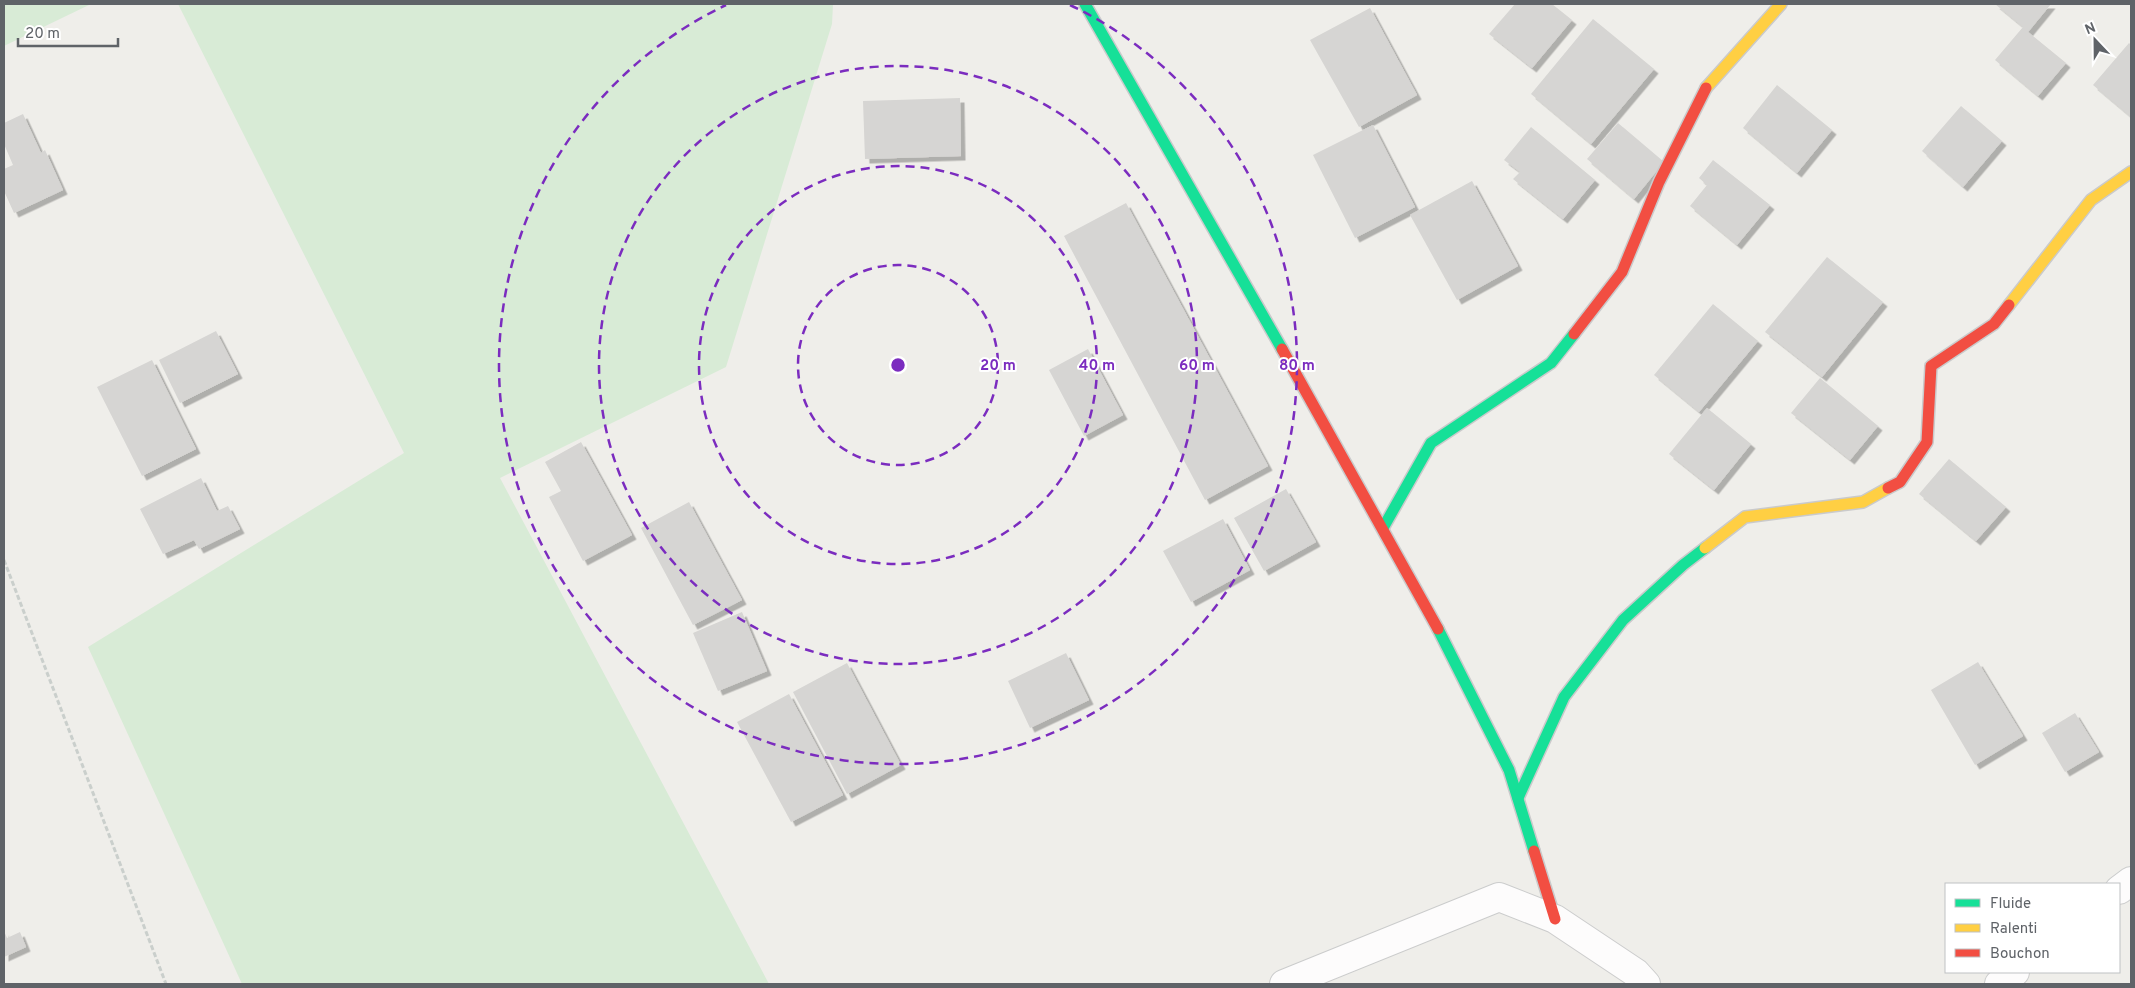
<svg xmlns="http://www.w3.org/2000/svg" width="2135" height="988" font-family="Overpass,sans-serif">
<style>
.green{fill:#d8ebd6}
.building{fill:#d6d5d3;filter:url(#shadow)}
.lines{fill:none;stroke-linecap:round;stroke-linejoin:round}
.street-casing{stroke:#cbcccc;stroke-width:30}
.fast-casing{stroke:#cacacb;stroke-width:14}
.slow-casing{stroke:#cacacb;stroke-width:14}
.jam-casing{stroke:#cacacb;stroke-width:14}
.path{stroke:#cacfcc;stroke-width:3;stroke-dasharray:5 2.5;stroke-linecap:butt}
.street{stroke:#fdfcfc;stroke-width:28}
.fast{stroke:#16e098;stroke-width:11}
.slow{stroke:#ffcf43;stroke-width:11}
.jam{stroke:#f24e42;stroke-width:11}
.ring{fill:none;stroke:#7b2cbf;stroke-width:2.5;stroke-dasharray:9 6}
.centre{fill:#7b2cbf;stroke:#fff;stroke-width:2.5}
.ring-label{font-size:15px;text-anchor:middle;font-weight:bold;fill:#7b2cbf;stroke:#fff;stroke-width:4;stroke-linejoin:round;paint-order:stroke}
</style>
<defs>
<filter id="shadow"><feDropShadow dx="4.5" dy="4.5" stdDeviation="0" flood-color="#0004"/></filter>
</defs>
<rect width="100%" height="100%" fill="#efeeea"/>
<!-- green -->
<g class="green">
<path d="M4,4H91L4,46Z"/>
<path d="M178,4H833L832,24L726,367L500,478L769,984H242L88,647L404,453Z"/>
</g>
<!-- building -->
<g class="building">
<path d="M1515,4H1552L1572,20L1532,68L1489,34Z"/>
<path d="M1995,4H2051L2028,32L2066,63L2038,96L1995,60L2023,27Z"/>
<path d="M1370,8L1417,95L1359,127L1310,40Z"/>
<path d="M1593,19L1654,69L1591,144L1531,94Z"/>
<path d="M2129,43L2131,45V117L2093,85Z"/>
<path d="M1777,85L1832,130L1797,173L1743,128Z"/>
<path d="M960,98L961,156L865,159L863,101Z"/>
<path d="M1961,106L2002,141L1963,187L1922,151Z"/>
<path d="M23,114L41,153L45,150L63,190L14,213L4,191V169L13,165L4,144V123Z"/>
<path d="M1618,123L1664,162L1634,199L1587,159Z"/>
<path d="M1373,125L1415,207L1355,238L1313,155Z"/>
<path d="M1531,127L1595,180L1563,219L1513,179L1520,172L1504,160Z"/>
<path d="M1713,160L1770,205L1737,245L1690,206L1707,185L1699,178Z"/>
<path d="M1472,181L1518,266L1457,300L1410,215Z"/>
<path d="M1126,203L1268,466L1205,500L1064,236Z"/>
<path d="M1827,257L1883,302L1822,377L1765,332Z"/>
<path d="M1713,304L1758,341L1699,412L1654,375Z"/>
<path d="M216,331L238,374L180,403L159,360Z"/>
<path d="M1088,349L1123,415L1084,436L1049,370Z"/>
<path d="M152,360L196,449L142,476L97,387Z"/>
<path d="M1820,378L1878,426L1850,460L1791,413Z"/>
<path d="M1707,408L1751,444L1714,490L1669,454Z"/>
<path d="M581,442L632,535L583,561L549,497L561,491L545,462Z"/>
<path d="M1949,459L2006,507L1976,541L1919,494Z"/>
<path d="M201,478L217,511L228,506L240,529L199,549L194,540L163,554L140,509Z"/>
<path d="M1286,489L1316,542L1264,571L1234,518Z"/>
<path d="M689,502L742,600L693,625L641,528Z"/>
<path d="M1223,519L1250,570L1191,602L1163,551Z"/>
<path d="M742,612L767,671L718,691L693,633Z"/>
<path d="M1066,653L1089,700L1030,728L1008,681Z"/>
<path d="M1978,662L2023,736L1975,765L1931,690Z"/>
<path d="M847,663L901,765L847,794L793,692Z"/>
<path d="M789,694L843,795L791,822L737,722Z"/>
<path d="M2075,713L2099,752L2065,772L2042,733Z"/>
<path d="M4,931L7,938L20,932L26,947L4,957Z"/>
</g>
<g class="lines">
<defs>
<g id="street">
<path d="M2119,890L2131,881"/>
<path d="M1284,984L1499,897L1555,919L1636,973L1646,984"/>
<path d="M1999,984L2015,972"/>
</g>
<g id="fast">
<path d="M1085,4L1282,349"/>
<path d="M1383,528L1431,443L1551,363L1574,334"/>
<path d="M1438,629L1509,770L1534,851"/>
<path d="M1518,798L1564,697L1623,620L1683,565L1705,548"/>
</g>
<g id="slow">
<path d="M1706,88L1781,4"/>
<path d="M2009,305L2091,200L2131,172"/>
<path d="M1705,548L1745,517L1863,502L1888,488"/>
</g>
<g id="jam">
<path d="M1574,334L1622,272L1659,182L1706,88"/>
<path d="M1282,349L1438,629"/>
<path d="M1888,488L1900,482L1927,442L1931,366L1994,324L2009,305"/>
<path d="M1534,851L1555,919"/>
</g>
</defs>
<!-- street casing -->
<use href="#street" class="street-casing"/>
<!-- fast casing -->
<use href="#fast" class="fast-casing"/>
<!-- slow casing -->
<use href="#slow" class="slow-casing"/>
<!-- jam casing -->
<use href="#jam" class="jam-casing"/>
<!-- path -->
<path class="path" d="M4,560L166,984"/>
<!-- street -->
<use href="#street" class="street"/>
<!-- fast -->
<use href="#fast" class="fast"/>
<!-- slow -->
<use href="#slow" class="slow"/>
<!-- jam -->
<use href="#jam" class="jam"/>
</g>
<!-- distance rings -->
<g class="ring">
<circle cx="898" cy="365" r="100"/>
<circle cx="898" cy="365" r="199"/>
<circle cx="898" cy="365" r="299"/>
<path d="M1070 5A399 399 0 1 1 726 5"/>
</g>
<circle cx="898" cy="365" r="8" class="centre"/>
<g class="ring-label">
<text x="998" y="370">20 m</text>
<text x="1097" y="370">40 m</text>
<text x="1197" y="370">60 m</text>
<text x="1297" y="370">80 m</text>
</g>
<!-- border -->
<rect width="2135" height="988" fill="none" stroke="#5f6368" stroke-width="10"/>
<!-- legend -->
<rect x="1945" y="883" width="175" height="90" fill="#ffffff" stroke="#bfc1c3"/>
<rect x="1955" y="899" width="25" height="8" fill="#16e098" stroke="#bfc1c3"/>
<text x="1990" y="908" font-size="15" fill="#5f6368">Fluide</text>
<rect x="1955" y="924" width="25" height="8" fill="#ffcf43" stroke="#bfc1c3"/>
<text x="1990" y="933" font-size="15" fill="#5f6368">Ralenti</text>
<rect x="1955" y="949" width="25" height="8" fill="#f24e42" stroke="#bfc1c3"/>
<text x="1990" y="958" font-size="15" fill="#5f6368">Bouchon</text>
<!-- north arrow -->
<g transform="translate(2095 40) rotate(338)" stroke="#ffffff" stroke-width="4" paint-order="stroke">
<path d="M0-4L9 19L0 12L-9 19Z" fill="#5f6368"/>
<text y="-8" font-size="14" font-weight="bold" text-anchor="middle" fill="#5f6368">N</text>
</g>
<!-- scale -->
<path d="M18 38v8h100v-8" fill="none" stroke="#5f6368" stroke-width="2.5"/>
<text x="25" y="38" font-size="15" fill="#5f6368" stroke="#ffffff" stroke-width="4" paint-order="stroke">20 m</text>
</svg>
